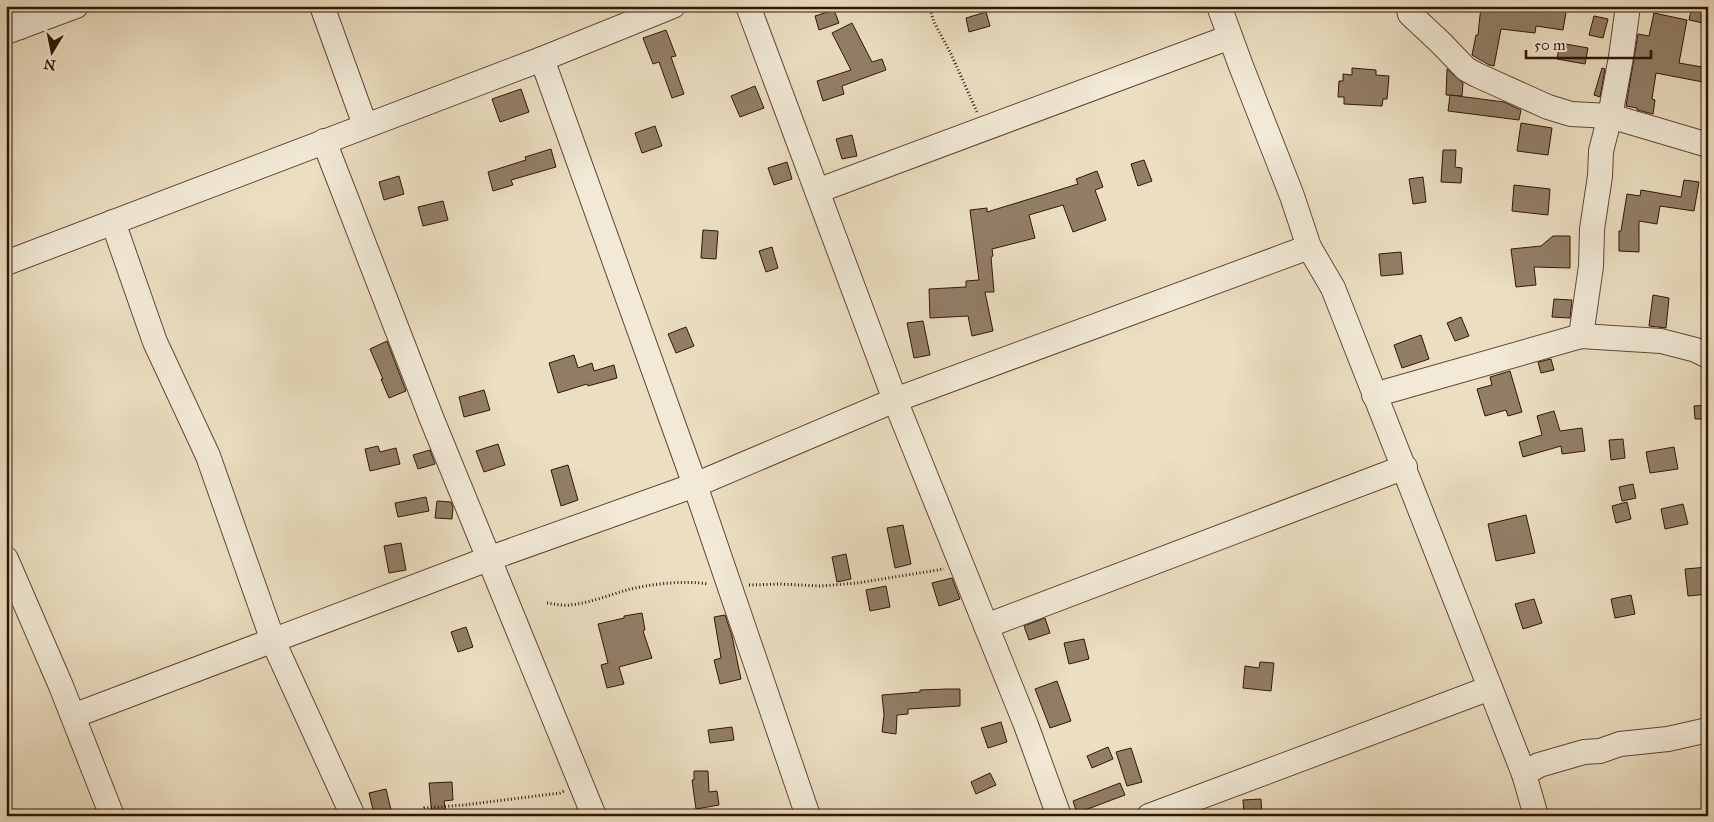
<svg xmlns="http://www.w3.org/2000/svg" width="1714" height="822" font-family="'IM FELL Great Primer',serif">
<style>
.building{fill:#927e67;stroke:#311606}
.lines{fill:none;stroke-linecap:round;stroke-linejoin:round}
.minor-casing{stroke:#604835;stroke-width:26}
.path{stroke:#311606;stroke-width:3;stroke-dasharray:1 2.5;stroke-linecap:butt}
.minor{stroke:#f2ead7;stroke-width:24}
</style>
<rect width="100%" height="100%" fill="#ebdec1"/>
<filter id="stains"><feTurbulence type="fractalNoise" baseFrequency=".004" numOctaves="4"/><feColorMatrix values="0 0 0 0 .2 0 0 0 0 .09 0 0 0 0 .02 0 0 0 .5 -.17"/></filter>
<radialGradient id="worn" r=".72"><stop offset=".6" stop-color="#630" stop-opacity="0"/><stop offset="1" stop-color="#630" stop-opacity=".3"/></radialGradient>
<!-- building -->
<g class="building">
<path d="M1481,6H1535L1566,12L1563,30L1536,26L1535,33L1501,29L1494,66L1489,65L1472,55L1476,35H1478Z"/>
<path d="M1692,6H1708V24L1689,20Z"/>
<path d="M834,10L839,23L819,30L815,16Z"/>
<path d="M986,12L990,26L969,32L966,18Z"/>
<path d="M1654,13L1687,20L1679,63L1708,68V83L1656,73L1652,99L1655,100L1653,114L1637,110V108L1626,106L1638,34L1649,36Z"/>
<path d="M1594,16L1608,19L1603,38L1589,35Z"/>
<path d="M852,23L872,62L882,59L886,70L842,86L844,94L823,101L817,81L851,70L832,33Z"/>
<path d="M666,30L676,56L671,57L684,94L672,98L659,62L653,64L643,38Z"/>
<path d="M1560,43L1588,48L1585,64L1557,59Z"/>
<path d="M1352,68L1376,70V75L1389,76L1387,99H1383L1382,106L1344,104V97H1338L1339,81H1343V74L1352,75Z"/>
<path d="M1602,68L1605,69L1600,97L1594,95Z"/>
<path d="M1447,69L1463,83L1462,96L1446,95Z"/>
<path d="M755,86L764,108L740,117L731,96Z"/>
<path d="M521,89L529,112L500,122L492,99Z"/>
<path d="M1450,95L1504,102L1521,110L1519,120L1448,111Z"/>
<path d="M1521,123L1552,128L1548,155L1517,151Z"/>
<path d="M655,126L662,146L642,153L635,133Z"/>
<path d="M852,135L857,156L842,159L836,139Z"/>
<path d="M551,149L556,167L511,180L513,185L493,191L488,172L526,160L525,157Z"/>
<path d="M1443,150H1456L1455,167L1462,168L1461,183L1441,182Z"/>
<path d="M1144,160L1152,181L1138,186L1131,164Z"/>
<path d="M787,162L792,179L774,185L768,168Z"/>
<path d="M1097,171L1103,187L1095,190L1106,220L1073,232L1063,205L1029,215L1035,238L992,249L993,256L991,257L994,292H985L993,331L972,336L968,316L930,318L929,289L966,287V281L979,280L970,210L987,208V212L1036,197L1078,184L1076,179Z"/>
<path d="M399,176L404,194L384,200L379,182Z"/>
<path d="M1423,177L1426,202L1413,204L1409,179Z"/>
<path d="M1684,180L1699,182L1694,211L1660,206L1657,224L1639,221V252L1619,251V231H1621L1627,194L1640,196L1641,190L1681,197Z"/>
<path d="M1514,185L1550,189L1548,215L1512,211Z"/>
<path d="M443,201L448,220L423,226L418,207Z"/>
<path d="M703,230L718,231L716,259L701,258Z"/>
<path d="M1553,236H1570V268L1534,267L1536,285L1516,287L1511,249L1541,246Z"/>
<path d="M772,247L778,268L766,272L759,251Z"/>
<path d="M1401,252L1403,274L1381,276L1379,254Z"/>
<path d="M1653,295L1669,298L1666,328L1649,326Z"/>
<path d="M1554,299L1572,300L1570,318L1552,317Z"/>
<path d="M1461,317L1469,336L1455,341L1447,323Z"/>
<path d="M923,321L930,355L914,358L907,323Z"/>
<path d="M686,327L694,346L676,353L668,334Z"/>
<path d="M1421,335L1429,359L1402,368L1394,345Z"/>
<path d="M387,341L406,391L389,398L381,379H383L370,349Z"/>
<path d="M574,355L578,368L592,363L594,371L614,365L617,378L588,386L587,384L558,393L549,363Z"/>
<path d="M1551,359L1554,370L1541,373L1538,362Z"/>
<path d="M1510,371L1522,412L1508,416L1506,410L1485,416L1477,389L1492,385L1490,377Z"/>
<path d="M484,390L490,410L464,417L459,397Z"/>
<path d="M1708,405V419H1695L1694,406Z"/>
<path d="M1554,411L1560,431L1582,428L1585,451L1562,454L1561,446L1523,457L1519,442L1542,435L1537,416Z"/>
<path d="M1623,439L1625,458L1611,460L1609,440Z"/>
<path d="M498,444L505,465L484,472L476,451Z"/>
<path d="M378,446L380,452L396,448L400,464L370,471L365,449Z"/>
<path d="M1674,447L1678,469L1650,473L1646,452Z"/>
<path d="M430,450L435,464L418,469L413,455Z"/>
<path d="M568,465L578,500L561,506L551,470Z"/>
<path d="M1633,484L1636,498L1622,501L1619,487Z"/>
<path d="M426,497L429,511L398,517L395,503Z"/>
<path d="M437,501L451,502L453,507L452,519L435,518Z"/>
<path d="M1627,502L1631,519L1616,523L1612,506Z"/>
<path d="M1683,504L1688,524L1665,529L1661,509Z"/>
<path d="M1526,515L1535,553L1496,561L1488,524Z"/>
<path d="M903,525L911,564L895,568L887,528Z"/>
<path d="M401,543L406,570L389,573L384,546Z"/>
<path d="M846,554L851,579L837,582L832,557Z"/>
<path d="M1708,567V594L1688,596L1685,569Z"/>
<path d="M952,578L960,599L939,606L932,583Z"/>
<path d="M886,586L890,607L870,611L866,590Z"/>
<path d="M1631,595L1635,614L1615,618L1611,599Z"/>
<path d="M1534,599L1542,623L1523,629L1515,604Z"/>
<path d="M642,613L645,630L643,631L652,658L619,667L624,684L607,688L601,665L608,663L598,624L624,618V616Z"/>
<path d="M725,615L732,636L741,679L720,684L714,660L721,658L714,617Z"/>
<path d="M1045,618L1050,633L1029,640L1024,626Z"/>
<path d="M466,627L473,647L458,652L451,632Z"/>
<path d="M1084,639L1089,659L1069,664L1064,643Z"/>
<path d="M1260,662L1274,663L1271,691L1243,688L1245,666L1259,668Z"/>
<path d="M1057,681L1071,721L1050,728L1035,689Z"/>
<path d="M947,689H960V706L908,709V714L897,715L896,734L882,732L884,715L882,695L920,692V690Z"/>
<path d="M1001,722L1007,742L988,748L981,728Z"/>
<path d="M732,727L734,740L710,743L708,730Z"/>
<path d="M1108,747L1113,759L1092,768L1087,756Z"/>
<path d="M1131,748L1142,782L1127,786L1116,752Z"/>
<path d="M694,771H708L709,792L717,791L719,805L696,809L692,780H694Z"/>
<path d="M990,773L996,785L976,794L971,782Z"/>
<path d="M452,782L453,800L444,801L446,816H432L429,783Z"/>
<path d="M1120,783L1125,795L1077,813L1073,801Z"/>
<path d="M386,789L391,810L374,814L369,793Z"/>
<path d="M1261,799L1262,816H1244L1243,800Z"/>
</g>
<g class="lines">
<defs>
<g id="minor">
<path d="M12,6L20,27"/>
<path d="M322,6L365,125"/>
<path d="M748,6L895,400L1026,725L1059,816"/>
<path d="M1219,6L1241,66L1292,196L1309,247L1333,288L1524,774L1536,816"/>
<path d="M1408,6L1410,14L1441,43L1466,69L1477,75L1548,107L1571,114L1610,116L1708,145"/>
<path d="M6,32L76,6"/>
<path d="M542,59L695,485L808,816"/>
<path d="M324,141L431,417L594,816"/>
<path d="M817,191L1230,37"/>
<path d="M113,222L155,342L208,456L273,641L353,816"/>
<path d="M6,263L542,59L673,6"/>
<path d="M1581,336L1591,266L1592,229L1600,176L1601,151L1610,116L1621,57L1628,6"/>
<path d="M1374,395L1581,336L1661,341L1696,350L1708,356"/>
<path d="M6,559L61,686L112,816"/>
<path d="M986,626L1405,467"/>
<path d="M73,716L488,559L695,485L895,400L1309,247"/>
<path d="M1524,774L1539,765L1584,752L1600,751L1620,744L1668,739L1708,730"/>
<path d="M1149,816L1490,688"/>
</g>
</defs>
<!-- minor casing -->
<use href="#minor" class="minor-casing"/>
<!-- path -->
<g class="path">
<path d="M929,6L934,22L951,54L977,112"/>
<path d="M749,585L780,584L820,586L857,583L944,569"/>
<path d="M547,603C555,604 563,606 570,605C590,603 609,595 627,590C649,584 686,580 708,584"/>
<path d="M417,816L424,808L464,805L560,793L564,791"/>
</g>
<!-- minor -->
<use href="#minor" class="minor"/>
</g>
<!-- margin -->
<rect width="1714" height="822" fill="none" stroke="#ebdec1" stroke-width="25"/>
<rect x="8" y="8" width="1699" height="807" fill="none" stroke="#311606" stroke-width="2.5"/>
<rect x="12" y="12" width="1689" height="797" fill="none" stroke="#311606"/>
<!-- north arrow -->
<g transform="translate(52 52) rotate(190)" stroke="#f2ead7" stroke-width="4" paint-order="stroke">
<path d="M0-4L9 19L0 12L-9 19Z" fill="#311606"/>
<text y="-8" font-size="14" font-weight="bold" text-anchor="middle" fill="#311606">N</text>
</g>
<!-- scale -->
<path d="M1526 50v8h125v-8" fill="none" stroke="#311606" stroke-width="2.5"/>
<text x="1534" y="50" font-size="15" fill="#311606" stroke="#f2ead7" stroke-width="4" paint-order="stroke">50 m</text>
<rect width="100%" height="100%" filter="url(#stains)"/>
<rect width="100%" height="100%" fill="url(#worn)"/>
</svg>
